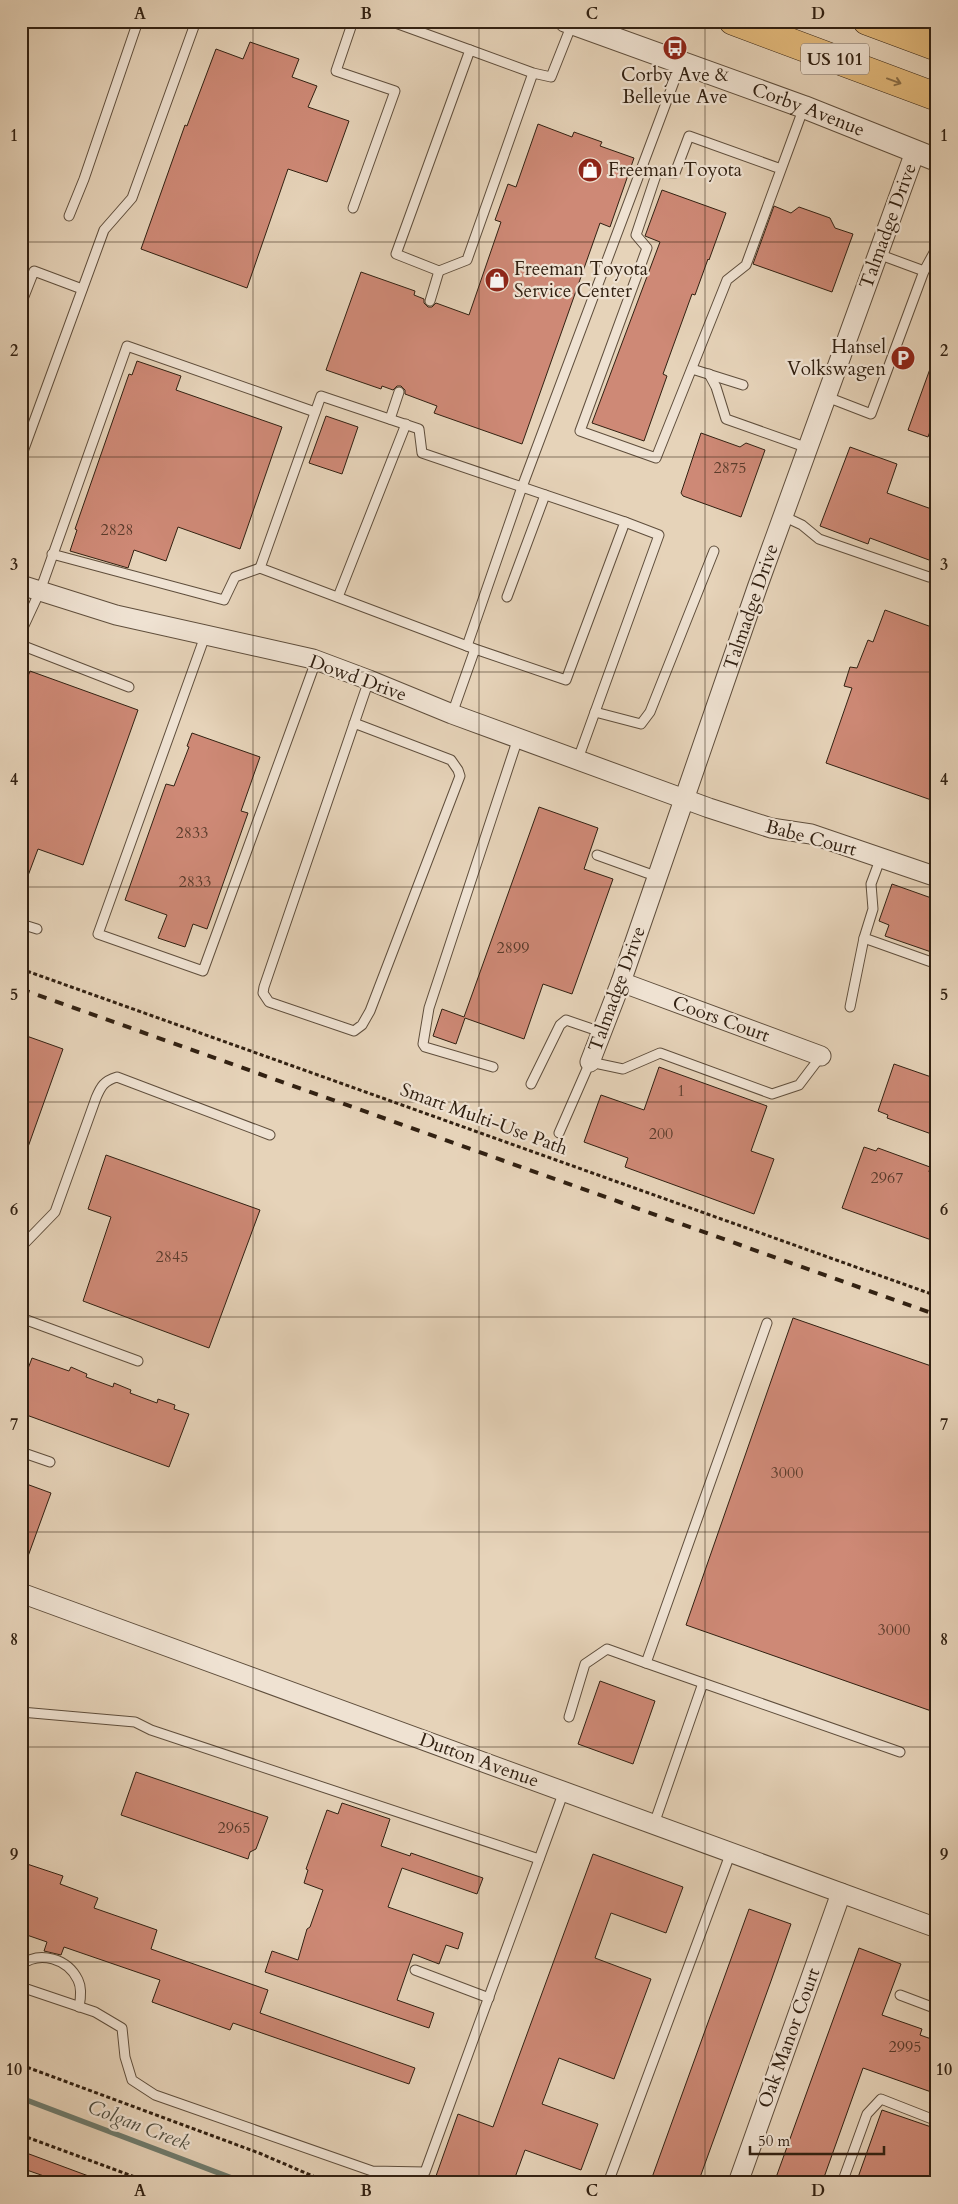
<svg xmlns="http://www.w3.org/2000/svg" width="958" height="2204" font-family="Cardo,serif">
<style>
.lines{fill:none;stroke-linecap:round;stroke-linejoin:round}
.stream{stroke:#6f7c6e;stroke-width:5.5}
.building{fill:#ce8976;stroke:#322112}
.service-casing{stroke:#5f4e3c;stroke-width:11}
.minor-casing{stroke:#5f4e3c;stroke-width:21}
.tertiary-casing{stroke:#5f4e3c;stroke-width:24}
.motorway-casing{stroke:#322112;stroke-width:29}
.path{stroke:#322112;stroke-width:3;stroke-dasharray:4 2.5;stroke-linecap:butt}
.service{stroke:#efe2d2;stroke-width:9}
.minor{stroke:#efe2d2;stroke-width:19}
.tertiary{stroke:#efe2d2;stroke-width:22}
.motorway{stroke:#e3ba7c;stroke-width:28}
.rail{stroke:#322112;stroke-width:4;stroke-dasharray:9 9;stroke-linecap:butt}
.oneway{stroke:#8a6e47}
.grid{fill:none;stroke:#322112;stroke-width:1;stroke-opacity:0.55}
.labels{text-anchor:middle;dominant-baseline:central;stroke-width:4.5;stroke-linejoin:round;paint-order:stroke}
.number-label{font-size:16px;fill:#593b2b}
.shield{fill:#efe2d2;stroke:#6b5b4c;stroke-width:1}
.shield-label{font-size:18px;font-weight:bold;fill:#322112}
.poi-label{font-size:19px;fill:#322112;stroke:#efe2d2;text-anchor:start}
.street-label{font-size:19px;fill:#322112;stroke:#efe2d2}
.water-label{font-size:20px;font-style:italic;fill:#504e40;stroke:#efe2d2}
.neatline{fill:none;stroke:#322112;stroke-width:2}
.grid-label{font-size:16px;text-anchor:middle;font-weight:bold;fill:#322112}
</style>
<rect width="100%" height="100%" fill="#e6d3b9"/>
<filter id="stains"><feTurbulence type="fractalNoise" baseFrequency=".004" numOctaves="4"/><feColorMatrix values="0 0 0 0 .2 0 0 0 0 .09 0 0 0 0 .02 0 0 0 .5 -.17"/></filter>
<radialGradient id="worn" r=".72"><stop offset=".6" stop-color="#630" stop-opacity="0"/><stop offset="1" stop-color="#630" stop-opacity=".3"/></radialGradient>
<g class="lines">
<!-- stream -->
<path class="stream" d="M21,2098L245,2183"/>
</g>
<!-- building -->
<g class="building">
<path d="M250,42L299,59L292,77L317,86L308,107L349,121L327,182L288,169L247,288L141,249L185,125L187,126L216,49L243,59Z"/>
<path d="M538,124L572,137L574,132L602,142L600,146L634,158L610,227L600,223L522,444L434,413L437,406L405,394V390L401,386H397L393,390L382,386L381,389L326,370L361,272L415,291L414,295L424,299V303L428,307H432L436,303L469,315L501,222L495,220L508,184L516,187Z"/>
<path d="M662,190L726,213L709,260L708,259L695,295L692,294L663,374L667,376L644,441L592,423L660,242L645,236Z"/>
<path d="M774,206L791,213L799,207L830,218L835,228L853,234L832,292L753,264Z"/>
<path d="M935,355L937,356V412L928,437L908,430Z"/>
<path d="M137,361L181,376L176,390L282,427L240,549L178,527L166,561L134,550L128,568L70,551L77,530L75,529L129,374L132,375Z"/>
<path d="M326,416L358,427L342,474L309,463Z"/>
<path d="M701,433L740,447L746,443L765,450L741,517L683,496L681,493Z"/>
<path d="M850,447L897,464L887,493L937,511V563L870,538L868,544L820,526Z"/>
<path d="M885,610L937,629V802L826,763L852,688L844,686L850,667L857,668L868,640L873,642Z"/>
<path d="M30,671L138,710L83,865L38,849L23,889H21V694Z"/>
<path d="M192,733L260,757L241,811L248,813L207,929L193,924L185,947L158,938L167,915L125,900L166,784L174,786L189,747L187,746Z"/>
<path d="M539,807L598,828L584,869L613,879L572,994L543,984L524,1039L465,1018L456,1044L433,1036L442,1009L464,1017Z"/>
<path d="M892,884L937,900V954L885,936L889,925L879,921Z"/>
<path d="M21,1034L63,1049L23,1161L21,1160Z"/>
<path d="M894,1064L937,1079V1136L887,1118L888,1115L878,1111Z"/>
<path d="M659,1067L767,1106L751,1151L774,1159L754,1214L625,1167L628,1158L584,1142L601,1095L644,1110Z"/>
<path d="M864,1147L876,1151L878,1148L930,1167L929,1172L937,1175V1242L842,1208Z"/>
<path d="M106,1155L260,1210L209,1348L83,1301L111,1217L88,1209Z"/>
<path d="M793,1318L937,1368V1713L686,1625Z"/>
<path d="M32,1358L69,1371L71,1367L87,1374L86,1377L113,1387L114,1383L131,1390L130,1393L157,1403L158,1399L175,1405L174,1409L189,1414L169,1467L21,1413V1387Z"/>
<path d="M21,1482L51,1493L23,1570H21Z"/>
<path d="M600,1681L655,1701L633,1764L578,1744Z"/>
<path d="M136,1772L268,1817L256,1849L250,1852L248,1859L121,1815Z"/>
<path d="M342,1803L390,1819L381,1846L410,1856L411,1853L483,1878L477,1894L402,1868L388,1907L463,1933L458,1949L446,1945L439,1964L413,1954L397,2000L434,2013L429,2028L265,1972L272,1951L298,1960L307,1929L310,1927L323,1890L304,1883L308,1870L306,1869L327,1810L338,1814Z"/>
<path d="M593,1854L683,1887L666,1933L611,1913L595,1958L651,1979L614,2079L559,2058L542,2104L598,2124L581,2170L525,2150L513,2183H454L436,2176L458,2114L493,2127Z"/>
<path d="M21,1862L63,1876L60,1884L98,1898L94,1908L157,1930L151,1949L268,1990L260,2013L415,2068L409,2084L233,2023L230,2030L152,2002L160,1980L64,1947L61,1955L44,1951L47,1942L21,1933Z"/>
<path d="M749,1909L791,1924L771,1981L698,2183H650Z"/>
<path d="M859,1948L901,1964L882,2015L922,2029L920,2035L937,2041V2094L863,2068L822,2183H774Z"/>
<path d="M882,2110L937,2129V2183H856Z"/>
<path d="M21,2151L102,2181V2183H64L21,2168Z"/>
</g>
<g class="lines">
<defs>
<g id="service">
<path d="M390,21L470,50"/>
<path d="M533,73L467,260L439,271L396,254L470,50L533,73L551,77L572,24"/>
<path d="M781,169L689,136L675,173L657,172L636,235L647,248L580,431L656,458L727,280L746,265L804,107"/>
<path d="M353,208L395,91L336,71L353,21"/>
<path d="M69,216L84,179L138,21"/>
<path d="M878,254L924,271L937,247"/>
<path d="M430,301L439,271"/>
<path d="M21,304L34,271L82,289"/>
<path d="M692,369L743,385"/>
<path d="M709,374L716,387L726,419L808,448"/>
<path d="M827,397L871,414L924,271"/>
<path d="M390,419L399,392"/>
<path d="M21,457L104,230L132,198L196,21"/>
<path d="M783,516L802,525L819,539L929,577H937"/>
<path d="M52,554L224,600L235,577L260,568"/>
<path d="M338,597L406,424"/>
<path d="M507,597L545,495"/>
<path d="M21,632L40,591L127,346L315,412"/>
<path d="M205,636L98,934L203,971L316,661"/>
<path d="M21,645L129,687"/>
<path d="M467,646L522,487L681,63"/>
<path d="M595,712L641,724L650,712L714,551"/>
<path d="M452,714L475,649L260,568L321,396L419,429L422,453L625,522L566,680L475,649"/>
<path d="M354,723L451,760L458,770L460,776L370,1011L362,1025L354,1031L269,1002L263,993L264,987L369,680"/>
<path d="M578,759L659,535L625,522"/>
<path d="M597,855L658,877"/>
<path d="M881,857L871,884L873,909L864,938L937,964"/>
<path d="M21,924L37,929"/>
<path d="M850,1007L864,938"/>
<path d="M493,1067L425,1047L423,1044L429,1008L518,738"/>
<path d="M531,1084L560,1025L566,1020L601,1032"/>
<path d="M559,1133L590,1062L623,1069L660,1053L772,1094L799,1085L821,1056"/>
<path d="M21,1247L55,1212L96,1098C101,1086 104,1081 117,1077L270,1135"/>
<path d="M21,1318L138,1361"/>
<path d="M21,1452L50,1462"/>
<path d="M703,1683L646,1663L767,1323"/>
<path d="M21,1712L135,1722L151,1730L539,1859"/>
<path d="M569,1717L585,1664L607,1649L646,1663"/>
<path d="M654,1824L703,1683L900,1752"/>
<path d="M21,1965C40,1950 68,1959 78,1980C82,1988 81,1997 79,2007"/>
<path d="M415,1970L489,1998"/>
<path d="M21,1987L95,2012L122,2028L125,2057L132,2080L155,2095L372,2171L425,2172L564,1791"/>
<path d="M900,1995L937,2009"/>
<path d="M21,2178L32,2183"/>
<path d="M608,2183L731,1852"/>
<path d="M842,2183L867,2114L881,2099L937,2121"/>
</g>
<g id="minor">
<path d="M21,585L116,615L313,659L369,680L452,714L709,808L771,828L811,834L937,877"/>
<path d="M621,982L821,1056"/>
<path d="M590,1062L621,982L757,588L915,152"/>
<path d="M21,1593L937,1928"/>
<path d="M738,2183L841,1893"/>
</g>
<g id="tertiary">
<path id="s1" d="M566,21L804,107L937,160"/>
</g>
<g id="motorway">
<path d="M733,21L937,97"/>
<path d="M867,21L937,47"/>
</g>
</defs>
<!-- service casing -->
<use href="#service" class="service-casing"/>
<!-- minor casing -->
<use href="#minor" class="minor-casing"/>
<!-- tertiary casing -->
<use href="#tertiary" class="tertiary-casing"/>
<!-- motorway casing -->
<use href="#motorway" class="motorway-casing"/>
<!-- path -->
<g class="path">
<path d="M21,245L23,246L21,251"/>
<path d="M21,969L937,1296"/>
<path d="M21,2065L259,2153L329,2183"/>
<path d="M21,2135L151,2183"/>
</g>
<!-- service -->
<use href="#service" class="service"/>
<!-- minor -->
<use href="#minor" class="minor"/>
<!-- tertiary -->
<use href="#tertiary" class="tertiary"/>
<!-- motorway -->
<use href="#motorway" class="motorway"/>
<!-- rail -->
<path class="rail" d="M21,989L937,1315"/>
</g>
<!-- one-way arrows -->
<defs><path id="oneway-shaft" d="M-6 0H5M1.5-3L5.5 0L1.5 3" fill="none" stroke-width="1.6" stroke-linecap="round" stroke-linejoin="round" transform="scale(1.25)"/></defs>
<use class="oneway" href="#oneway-shaft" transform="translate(894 81) rotate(20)"/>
<!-- grid -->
<path class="grid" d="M253,21V2183M479,21V2183M705,21V2183M21,242H937M21,457H937M21,672H937M21,887H937M21,1102H937M21,1317H937M21,1532H937M21,1747H937M21,1962H937"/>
<!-- icons -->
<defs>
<symbol id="bus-disc" viewBox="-11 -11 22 22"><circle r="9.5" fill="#8f2418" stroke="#efe2d2"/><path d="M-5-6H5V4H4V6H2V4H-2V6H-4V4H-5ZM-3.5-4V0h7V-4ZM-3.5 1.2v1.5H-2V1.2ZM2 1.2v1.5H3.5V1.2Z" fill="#fff"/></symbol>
<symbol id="shop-disc" viewBox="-11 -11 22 22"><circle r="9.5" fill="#8f2418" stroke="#efe2d2"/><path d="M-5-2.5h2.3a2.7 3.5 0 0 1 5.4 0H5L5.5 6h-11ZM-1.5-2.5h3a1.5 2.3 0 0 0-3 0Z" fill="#fff"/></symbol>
<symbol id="parking-disc" viewBox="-11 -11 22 22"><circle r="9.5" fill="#8f2418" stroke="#efe2d2"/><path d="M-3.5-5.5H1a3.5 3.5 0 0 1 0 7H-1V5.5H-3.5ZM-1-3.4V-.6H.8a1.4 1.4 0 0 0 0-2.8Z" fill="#fff"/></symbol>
</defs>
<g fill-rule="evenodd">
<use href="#bus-disc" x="661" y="34" width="28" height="28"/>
<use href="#shop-disc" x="576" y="156" width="28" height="28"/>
<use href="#shop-disc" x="483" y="266" width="28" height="28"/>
<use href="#parking-disc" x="889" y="344" width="28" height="28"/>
</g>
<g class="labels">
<!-- number labels -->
<g class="number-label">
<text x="730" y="468">2875</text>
<text x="117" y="530">2828</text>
<text x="192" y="833">2833</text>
<text x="195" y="882">2833</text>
<text x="513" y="948">2899</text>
<text x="681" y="1091">1</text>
<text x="661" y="1134">200</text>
<text x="887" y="1178">2967</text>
<text x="172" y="1257">2845</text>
<text x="787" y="1473">3000</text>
<text x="894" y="1630">3000</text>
<text x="234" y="1828">2965</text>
<text x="905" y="2047">2995</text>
</g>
<!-- shield labels -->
<rect class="shield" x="801" y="43.5" width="68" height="31" rx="4"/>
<g class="shield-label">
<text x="835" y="59">US 101</text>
</g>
<!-- poi labels -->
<g class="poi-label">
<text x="675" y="75" text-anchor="middle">Corby Ave &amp;<tspan x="675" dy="22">Bellevue Ave</tspan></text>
<text x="608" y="170">Freeman Toyota</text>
<text x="514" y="269">Freeman Toyota<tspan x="514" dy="22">Service Center</tspan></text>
<text x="886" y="347" text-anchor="end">Hansel<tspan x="886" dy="22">Volkswagen</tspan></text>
</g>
<!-- street labels -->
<g class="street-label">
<text stroke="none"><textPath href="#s1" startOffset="258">Corby Avenue</textPath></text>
<text transform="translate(888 226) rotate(-70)">Talmadge Drive</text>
<text transform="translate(751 607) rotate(-71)">Talmadge Drive</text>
<text transform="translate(358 678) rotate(20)">Dowd Drive</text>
<text transform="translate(811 838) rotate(15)">Babe Court</text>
<text transform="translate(617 989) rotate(-70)">Talmadge Drive</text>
<text transform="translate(721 1019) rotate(20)">Coors Court</text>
<text transform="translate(484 1119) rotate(20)">Smart Multi-Use Path</text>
<text transform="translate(479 1760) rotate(20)">Dutton Avenue</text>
<text transform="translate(789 2038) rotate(-70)">Oak Manor Court</text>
</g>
<!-- water labels -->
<g class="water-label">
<text transform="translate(139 2125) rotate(21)">Colgan Creek</text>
</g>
</g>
<!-- margin -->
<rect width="958" height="2204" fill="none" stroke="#e6d3b9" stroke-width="55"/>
<!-- scale -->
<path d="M750 2146v8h134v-8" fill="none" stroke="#322112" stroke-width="2.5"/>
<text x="758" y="2146" font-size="15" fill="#322112" stroke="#efe2d2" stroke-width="4" paint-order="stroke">50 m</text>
<rect x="28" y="28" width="902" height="2148" class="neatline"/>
<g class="grid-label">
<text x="140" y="19">A</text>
<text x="366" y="19">B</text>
<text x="592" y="19">C</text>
<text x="818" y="19">D</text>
<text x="14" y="141">1</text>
<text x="944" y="141">1</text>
<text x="14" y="356">2</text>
<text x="944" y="356">2</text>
<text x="14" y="570">3</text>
<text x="944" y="570">3</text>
<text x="14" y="785">4</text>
<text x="944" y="785">4</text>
<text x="14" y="1000">5</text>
<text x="944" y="1000">5</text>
<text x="14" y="1215">6</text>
<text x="944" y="1215">6</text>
<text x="14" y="1430">7</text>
<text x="944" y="1430">7</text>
<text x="14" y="1645">8</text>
<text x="944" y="1645">8</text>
<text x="14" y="1860">9</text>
<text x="944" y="1860">9</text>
<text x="14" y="2075">10</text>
<text x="944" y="2075">10</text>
<text x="140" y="2196">A</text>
<text x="366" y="2196">B</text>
<text x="592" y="2196">C</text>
<text x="818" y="2196">D</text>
</g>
<rect width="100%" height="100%" filter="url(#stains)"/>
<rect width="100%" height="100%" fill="url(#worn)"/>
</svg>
